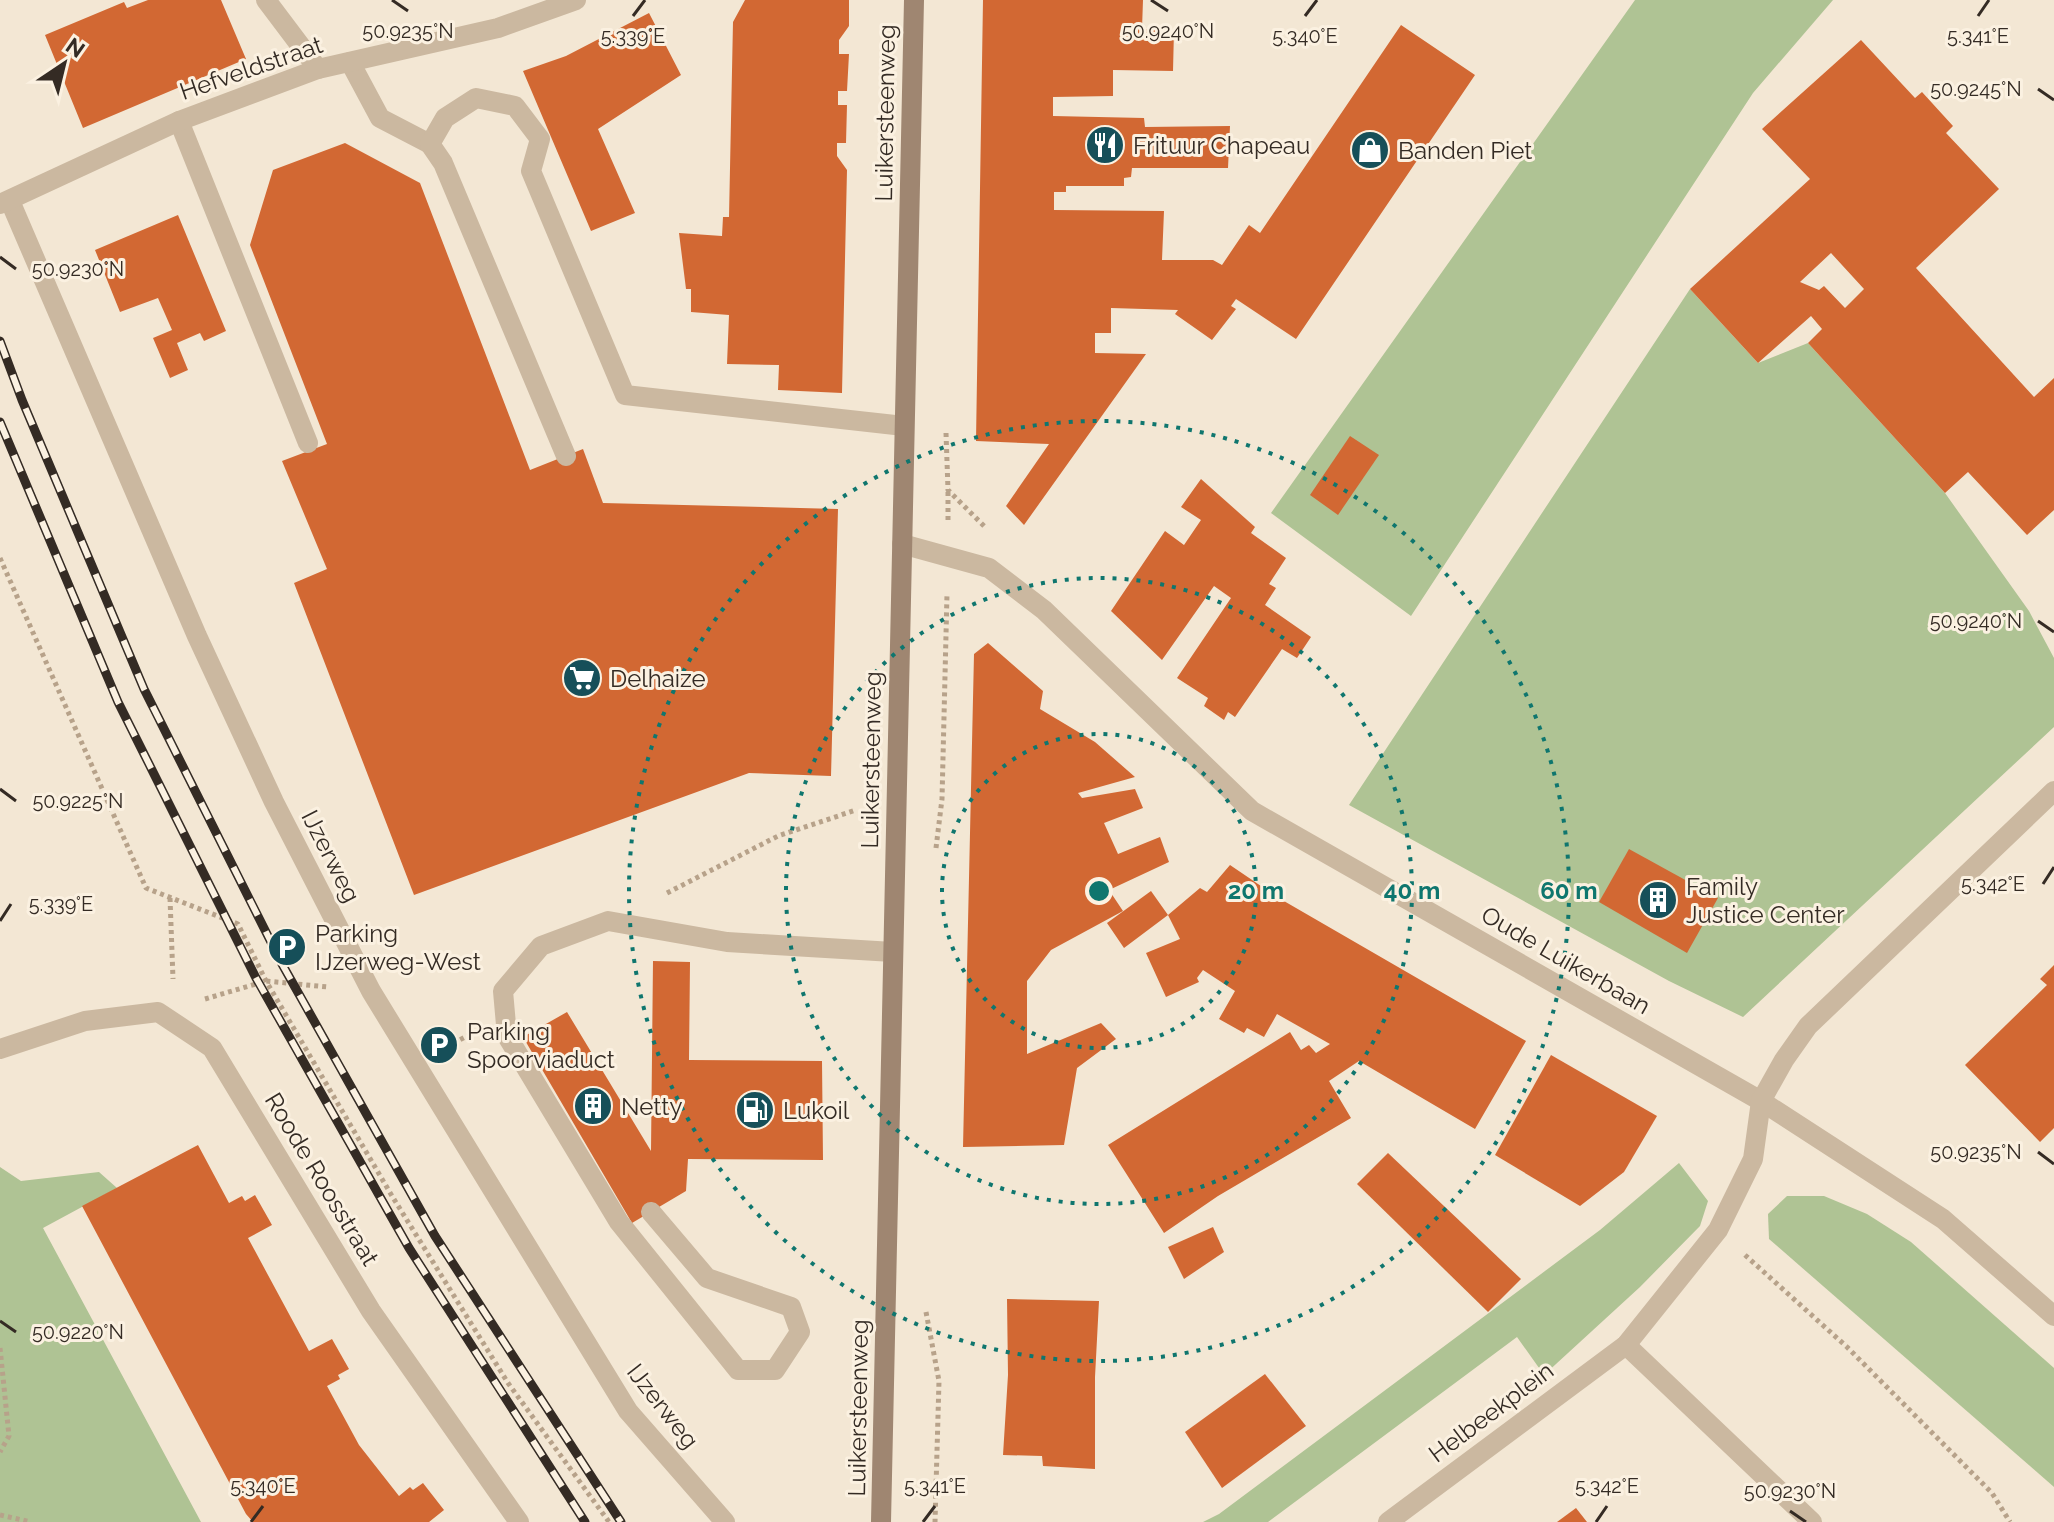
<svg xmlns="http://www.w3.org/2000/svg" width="2054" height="1522" font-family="Raleway,sans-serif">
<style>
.green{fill:#afc394}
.building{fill:#d26833;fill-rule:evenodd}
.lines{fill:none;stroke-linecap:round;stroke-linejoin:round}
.path{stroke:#b7a28a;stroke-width:5;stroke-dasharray:4 4;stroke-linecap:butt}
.lane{stroke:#cbb8a0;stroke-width:20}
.street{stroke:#cbb8a0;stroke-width:20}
.secondary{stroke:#9f8671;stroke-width:20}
.rail-casing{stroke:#342b24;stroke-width:9}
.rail{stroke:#fbf1e1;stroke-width:6;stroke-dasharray:18;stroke-linecap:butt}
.ticks{fill:none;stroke:#342b24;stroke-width:3}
.ring{fill:none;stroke:#0f766e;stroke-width:4;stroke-dasharray:4 8}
.labels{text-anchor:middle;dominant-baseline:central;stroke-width:6;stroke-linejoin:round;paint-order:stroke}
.street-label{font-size:24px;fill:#342b24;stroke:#fbf1e1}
.poi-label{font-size:24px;fill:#342b24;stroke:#fbf1e1;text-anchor:start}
.ticks-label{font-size:20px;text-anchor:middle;fill:#342b24;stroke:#fbf1e1;stroke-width:6;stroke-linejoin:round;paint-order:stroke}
.centre{fill:#0f766e;stroke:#fbf1e1;stroke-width:4}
.ring-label{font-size:24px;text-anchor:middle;font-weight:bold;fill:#0f766e;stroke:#fbf1e1;stroke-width:6;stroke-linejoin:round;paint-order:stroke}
</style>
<rect width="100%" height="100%" fill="#f3e7d4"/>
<!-- green -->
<g class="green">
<path d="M1635,0H1833L1753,93L1411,616L1271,513Z"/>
<path d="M1690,289L1758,363L1808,343L1945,493L2029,611L2054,658V727L1743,1017L1669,981L1349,805Z"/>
<path d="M1679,1163L1708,1201L1700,1226L1640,1287L1544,1375L1517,1337L1268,1522H1203L1219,1514L1600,1230Z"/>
<path d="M0,1167L21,1181L99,1172L117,1188L43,1228L201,1522H0Z"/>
<path d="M1787,1196H1824L1867,1214L1911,1242L2054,1368V1487L1769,1239L1768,1214Z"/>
</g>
<!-- building -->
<g class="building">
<path d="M148,0H221L246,59L83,128L45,35L124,2L127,8Z"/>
<path d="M745,0H849V26L839,40V54H849L847,91H838V105H847L846,143H837V156L847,170L842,393L778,390L779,365L727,364L729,315L691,312V289H686L679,233L722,236L723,217H729L733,22Z"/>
<path d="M983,0H1143L1142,29L1174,30L1173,71L1113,70V96L1053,97V116L1144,118L1145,127L1230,126L1228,168H1132L1131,177L1124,178V186H1066V192H1054V210L1164,211L1162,260H1213L1222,265L1249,225L1260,233L1401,25L1475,75L1296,339L1236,299L1231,306L1236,309L1212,340L1175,314L1178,310L1111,308V333H1095V353L1146,354L1024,525L1006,506L1049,444L976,441Z"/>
<path d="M649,13L681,75L598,129L635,213L591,231L523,71L566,56Z"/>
<path d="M1861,40L1915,98L1922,92L1953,126L1946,133L1999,189L1916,268L2034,397L2054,378V510L2027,535L1968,472L1945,493L1808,343L1822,329L1811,316L1758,363L1690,289L1810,179L1762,129ZM1831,253L1864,289L1845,308L1824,286L1819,290L1800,282Z"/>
<path d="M345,143L420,183L530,470L583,449L603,503L838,509L831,776L749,773L414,895L294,583L327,569L282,461L327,444L250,245L273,170Z"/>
<path d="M178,215L226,331L204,341L200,333L177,343L188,370L170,378L153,338L172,330L158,298L120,312L95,250Z"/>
<path d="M1350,436L1379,455L1338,515L1310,495Z"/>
<path d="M1201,479L1255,527L1251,533L1286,558L1269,584L1276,588L1265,605L1311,637L1297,658L1282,649L1235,717L1228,712L1224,720L1204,706L1208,698L1177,678L1231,598L1214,586L1162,660L1111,611L1165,531L1184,545L1201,520L1181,507Z"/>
<path d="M988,643L1043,691L1040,709L1095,742L1135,777L1078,793L1082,798L1135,789L1143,808L1104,823L1118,854L1160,837L1169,862L1109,890L1123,911L1051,950L1027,981V1054L1101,1023L1116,1039L1077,1068L1064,1145L963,1147L974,654Z"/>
<path d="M1629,849L1718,898L1687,953L1599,902Z"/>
<path d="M1230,865L1277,897L1526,1041L1475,1129L1359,1061L1329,1081L1351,1118L1218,1196L1164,1233L1108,1145L1290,1032L1301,1050L1309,1045L1316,1053L1330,1044L1277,1014L1264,1037L1247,1028L1244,1033L1219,1019L1235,991L1203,970L1197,978L1199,982L1166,997L1146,953L1180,939L1168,915L1124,948L1107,923L1151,891L1168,915L1200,888L1207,892Z"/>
<path d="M653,961L690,962L689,1060L822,1061L823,1160L688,1159L686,1191L632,1223L523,1037L567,1012L651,1151Z"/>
<path d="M2054,965V1128L2040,1142L1965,1065L2047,985L2040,979Z"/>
<path d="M1551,1055L1657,1116L1624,1172L1580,1206L1495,1155Z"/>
<path d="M198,1145L229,1203L242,1196L245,1201L255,1195L272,1225L248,1238L309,1351L332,1339L349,1369L338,1375L340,1379L327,1386L359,1445L399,1496L410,1487L413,1490L423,1483L444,1510L429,1522H253L246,1514L82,1206Z"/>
<path d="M1388,1153L1521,1279L1488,1312L1357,1184Z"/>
<path d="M1213,1227L1224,1252L1184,1279L1168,1247Z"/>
<path d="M1007,1299L1099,1301L1095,1377V1469L1043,1466L1042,1456L1003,1455L1008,1375Z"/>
<path d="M1265,1374L1306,1426L1222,1488L1185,1432Z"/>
<path d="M1576,1508L1587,1522H1557Z"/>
</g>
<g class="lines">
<!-- path -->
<g class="path">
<path d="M946,433L948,490L985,527"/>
<path d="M948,520V490"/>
<path d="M0,558L146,888L238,924L266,981L392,1196L508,1383L609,1522"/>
<path d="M936,848L942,799L947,594"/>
<path d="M667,893L778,836L856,810"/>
<path d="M170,898L173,979"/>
<path d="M205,999L266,981L328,987"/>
<path d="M446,1047L469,1035"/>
<path d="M1745,1255L1847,1347L1992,1493L2010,1522"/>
<path d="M926,1312L939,1381L935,1522"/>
<path d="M0,1348L9,1436L0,1452"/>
<path d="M0,1515L31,1522"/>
</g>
<!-- lane -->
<g class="lane">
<path d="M350,62L380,118L430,144"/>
<path d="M179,121L308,443"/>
<path d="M566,456L443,163L430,144L445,118L476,98L515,106L540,139L531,171L625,395L904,426"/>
<path d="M651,1212L707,1278L791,1307L800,1332L775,1370H738L619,1222L507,1036L503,991L541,946L608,921L727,942L893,952"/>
</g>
<!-- street -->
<g class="street">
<path d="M266,0L318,69"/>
<path d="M10,201L197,636L274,802L371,991L628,1411L725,1522"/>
<path d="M0,204L179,121L318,69L498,28L576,0"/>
<path d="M902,544L989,568L1044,610L1252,811L1761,1101L1943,1219L2054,1316"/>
<path d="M0,1049L85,1021L158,1012L212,1048L371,1311L519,1522"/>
<path d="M1626,1345L1812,1522"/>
<path d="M1388,1522L1626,1345L1718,1230L1753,1159L1761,1101L1784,1060L1808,1026L2054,791"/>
</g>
<!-- secondary -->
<path class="secondary" d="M881,1522L914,0"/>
<defs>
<g id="rail">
<path d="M0,341L22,400L144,689L282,964L435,1236L621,1522"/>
<path d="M0,422L118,702L256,978L409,1248L585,1522"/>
</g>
</defs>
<!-- rail casing -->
<use href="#rail" class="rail-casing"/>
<!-- rail -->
<use href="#rail" class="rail"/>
</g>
<!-- ticks -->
<path class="ticks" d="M392,0L408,11M1151,0L1168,11M633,16L645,0M1305,16L1317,0M1978,16L1989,0M2038,89L2054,100M0,257L16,269M2038,621L2054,632M0,789L16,801M2043,884L2054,867M0,921L11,904M2038,1152L2054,1164M0,1321L16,1332M1790,1511L1806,1522M251,1522L263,1506M923,1522L935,1506M1596,1522L1607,1506"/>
<!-- distance rings -->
<g class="ring">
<circle cx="1099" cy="891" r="157"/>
<circle cx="1099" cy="891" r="313"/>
<circle cx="1099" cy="891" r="470"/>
</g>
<!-- icons -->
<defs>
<symbol id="restaurant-disc" viewBox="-11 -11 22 22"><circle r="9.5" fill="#164f59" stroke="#fbf1e1"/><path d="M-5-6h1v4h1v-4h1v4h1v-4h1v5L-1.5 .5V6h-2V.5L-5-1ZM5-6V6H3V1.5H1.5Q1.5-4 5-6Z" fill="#fff"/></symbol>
<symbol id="shop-disc" viewBox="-11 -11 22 22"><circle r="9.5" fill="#164f59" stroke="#fbf1e1"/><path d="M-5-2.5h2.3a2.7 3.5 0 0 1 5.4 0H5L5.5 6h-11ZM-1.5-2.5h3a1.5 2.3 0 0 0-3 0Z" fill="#fff"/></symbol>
<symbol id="supermarket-disc" viewBox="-11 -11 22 22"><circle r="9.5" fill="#164f59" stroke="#fbf1e1"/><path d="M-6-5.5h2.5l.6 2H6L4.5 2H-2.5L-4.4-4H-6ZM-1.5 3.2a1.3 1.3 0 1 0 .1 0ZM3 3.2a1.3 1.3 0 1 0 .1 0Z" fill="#fff"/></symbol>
<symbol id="building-disc" viewBox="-11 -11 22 22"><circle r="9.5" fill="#164f59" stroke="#fbf1e1"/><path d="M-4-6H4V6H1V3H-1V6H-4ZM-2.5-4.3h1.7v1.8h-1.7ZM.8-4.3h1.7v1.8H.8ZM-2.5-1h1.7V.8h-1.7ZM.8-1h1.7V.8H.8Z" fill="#fff"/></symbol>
<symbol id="parking-disc" viewBox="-11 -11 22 22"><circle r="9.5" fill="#164f59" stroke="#fbf1e1"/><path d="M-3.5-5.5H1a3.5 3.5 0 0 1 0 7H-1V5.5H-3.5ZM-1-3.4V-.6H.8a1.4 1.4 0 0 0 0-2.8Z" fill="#fff"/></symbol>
<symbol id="fuel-disc" viewBox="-11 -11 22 22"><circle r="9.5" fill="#164f59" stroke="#fbf1e1"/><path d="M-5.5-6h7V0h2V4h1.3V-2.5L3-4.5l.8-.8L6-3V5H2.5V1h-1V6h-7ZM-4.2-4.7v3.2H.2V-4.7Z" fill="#fff"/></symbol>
</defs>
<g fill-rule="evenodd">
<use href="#restaurant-disc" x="1083" y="123" width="44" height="44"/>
<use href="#shop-disc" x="1348" y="128" width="44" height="44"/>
<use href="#supermarket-disc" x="560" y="656" width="44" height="44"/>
<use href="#building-disc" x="1636" y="878" width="44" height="44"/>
<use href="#parking-disc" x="265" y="925" width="44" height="44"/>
<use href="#parking-disc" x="417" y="1023" width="44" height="44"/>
<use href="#building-disc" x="571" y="1084" width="44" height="44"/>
<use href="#fuel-disc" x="733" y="1088" width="44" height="44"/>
</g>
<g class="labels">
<!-- street labels -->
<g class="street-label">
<text transform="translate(251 68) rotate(-19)">Hefveldstraat</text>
<text transform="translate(885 113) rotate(-89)">Luikersteenweg</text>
<text transform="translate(871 760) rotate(-89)">Luikersteenweg</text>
<text transform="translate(331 856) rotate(63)">IJzerweg</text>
<text transform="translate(1566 960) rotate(30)">Oude Luikerbaan</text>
<text transform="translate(322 1179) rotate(59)">Roode Roosstraat</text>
<text transform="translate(663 1406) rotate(52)">IJzerweg</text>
<text transform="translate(858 1408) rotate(-89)">Luikersteenweg</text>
<text transform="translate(1491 1412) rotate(-37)">Helbeekplein</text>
</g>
<!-- poi labels -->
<g class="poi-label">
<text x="1133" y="145">Frituur Chapeau</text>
<text x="1398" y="150">Banden Piet</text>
<text x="610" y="678">Delhaize</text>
<text x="1686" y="886">Family<tspan x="1686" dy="28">Justice Center</tspan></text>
<text x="315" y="933">Parking<tspan x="315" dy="28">IJzerweg-West</tspan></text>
<text x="467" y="1031">Parking<tspan x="467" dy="28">Spoorviaduct</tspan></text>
<text x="621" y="1106">Netty</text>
<text x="783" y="1110">Lukoil</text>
</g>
</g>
<g class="ticks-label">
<text x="408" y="38">50.9235°N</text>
<text x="1168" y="38">50.9240°N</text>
<text x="633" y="43">5.339°E</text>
<text x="1305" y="43">5.340°E</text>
<text x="1978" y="43">5.341°E</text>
<text x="1976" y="96">50.9245°N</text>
<text x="78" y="276">50.9230°N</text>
<text x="1976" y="628">50.9240°N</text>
<text x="78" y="808">50.9225°N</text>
<text x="1993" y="891">5.342°E</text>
<text x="61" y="911">5.339°E</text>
<text x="1976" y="1159">50.9235°N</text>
<text x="78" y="1339">50.9220°N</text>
<text x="263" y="1493">5.340°E</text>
<text x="935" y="1493">5.341°E</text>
<text x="1607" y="1493">5.342°E</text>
<text x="1790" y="1498">50.9230°N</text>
</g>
<circle cx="1099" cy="891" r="12" class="centre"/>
<g class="ring-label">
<text x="1256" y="899">20 m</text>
<text x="1412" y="899">40 m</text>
<text x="1569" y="899">60 m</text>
</g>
<!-- north arrow -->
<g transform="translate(64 64) rotate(35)" stroke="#fbf1e1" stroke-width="6" paint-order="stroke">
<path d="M0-6L14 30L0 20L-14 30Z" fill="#342b24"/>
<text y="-12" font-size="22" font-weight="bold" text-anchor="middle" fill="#342b24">N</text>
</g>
</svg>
